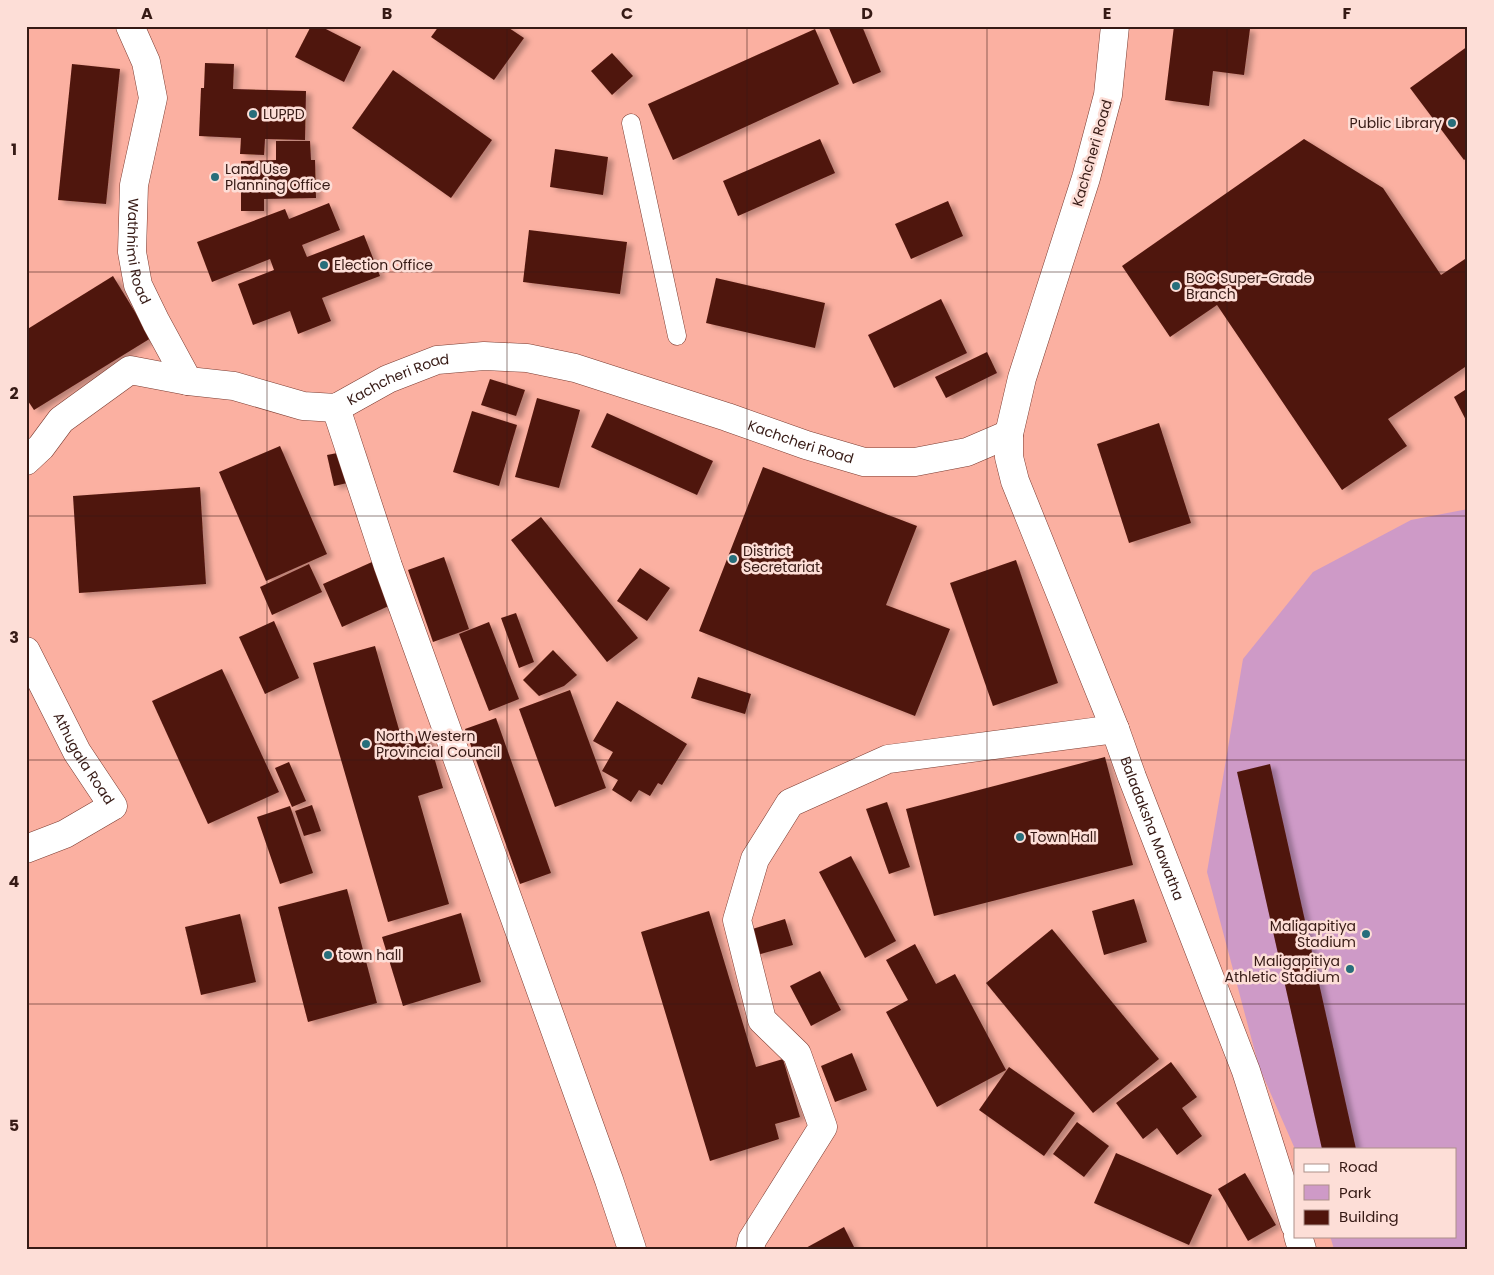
<svg xmlns="http://www.w3.org/2000/svg" width="1494" height="1275" font-family="Poppins,sans-serif">
<style>
.green{fill:#ce9ac7}
.building{fill:#50150c;filter:url(#shadow)}
.lines{fill:none;stroke-linecap:round;stroke-linejoin:round}
.lane-casing{stroke:#7b3b30;stroke-width:19}
.street-casing{stroke:#7b3b30;stroke-width:29}
.secondary-casing{stroke:#7b3b30;stroke-width:29}
.lane{stroke:#fff;stroke-width:18}
.street{stroke:#fff;stroke-width:28}
.secondary{stroke:#fff;stroke-width:28}
.grid{fill:none;stroke:#361a15;stroke-width:1;stroke-opacity:0.55}
.poi-dot{fill:#276e7b;stroke:#fdded7;stroke-width:2}
.labels{text-anchor:middle;dominant-baseline:central;stroke-width:5;stroke-linejoin:round;paint-order:stroke}
.poi-label{font-size:14px;fill:#361a15;stroke:#fdded7;text-anchor:start}
.street-label{font-size:14px;fill:#361a15;stroke:#fdded7}
.neatline{fill:none;stroke:#361a15;stroke-width:2}
.grid-label{font-size:16px;text-anchor:middle;font-weight:bold;fill:#361a15}
</style>
<defs>
<filter id="shadow"><feDropShadow dx="5.5" dy="3" stdDeviation="2.5" flood-color="#0004"/></filter>
</defs>
<rect width="100%" height="100%" fill="#fbb0a1"/>
<!-- green -->
<path class="green" d="M1468,509V1249H1334L1330,1236H1455V1149H1295L1259,1067L1207,872L1243,659L1313,572L1411,520Z"/>
<!-- building -->
<g class="building">
<path d="M311,26H320L361,47L344,82L295,57Z"/>
<path d="M439,26H506L524,38L494,80L431,37Z"/>
<path d="M828,26H862L881,72L853,84Z"/>
<path d="M1174,26H1222L1250,29L1244,75L1213,71L1209,106L1165,100Z"/>
<path d="M815,29L839,84L673,160L648,104Z"/>
<path d="M1468,46V157L1464,160L1410,88Z"/>
<path d="M612,53L633,76L612,95L591,71Z"/>
<path d="M205,63L234,64L233,89L306,91L305,140L265,139L264,155L240,154L241,138L199,136L201,88H204Z"/>
<path d="M72,64L120,69L106,204L58,200Z"/>
<path d="M393,70L492,140L451,198L352,128Z"/>
<path d="M820,139L835,173L738,216L723,181Z"/>
<path d="M1304,139L1383,188L1441,275L1468,257V365L1388,419L1407,446L1342,490L1217,305L1170,337L1122,266Z"/>
<path d="M276,141H310L311,160H315L316,198L264,199V211H241V161L276,160Z"/>
<path d="M555,149L608,157L603,195L550,187Z"/>
<path d="M948,201L963,236L911,259L895,224Z"/>
<path d="M329,203L340,230L302,245L307,257L364,235L380,276L322,298L331,321L298,334L290,311L253,325L238,284L274,270L270,259L212,282L197,242L285,209L289,219Z"/>
<path d="M529,230L627,242L620,294L523,282Z"/>
<path d="M113,276L151,338L34,410L26,398V330Z"/>
<path d="M716,278L825,303L815,348L706,323Z"/>
<path d="M941,299L967,353L894,388L868,335Z"/>
<path d="M987,352L997,373L946,398L935,377Z"/>
<path d="M490,379L525,390L516,416L481,405Z"/>
<path d="M1468,388V424L1454,397Z"/>
<path d="M537,398L580,410L559,488L515,477Z"/>
<path d="M472,411L517,425L499,486L453,472Z"/>
<path d="M607,413L713,461L697,495L591,447Z"/>
<path d="M1159,423L1191,523L1129,543L1097,444Z"/>
<path d="M280,446L327,554L266,581L219,472Z"/>
<path d="M358,449L365,479L334,486L327,455Z"/>
<path d="M763,467L917,526L886,605L950,629L915,716L699,631Z"/>
<path d="M200,487L206,584L79,593L73,496Z"/>
<path d="M541,517L638,638L607,662L511,540Z"/>
<path d="M444,557L469,629L433,642L408,570Z"/>
<path d="M1016,560L1058,683L993,706L950,583Z"/>
<path d="M372,562L391,605L342,627L323,584Z"/>
<path d="M309,564L322,592L272,615L260,587Z"/>
<path d="M640,568L670,588L647,621L617,601Z"/>
<path d="M516,613L534,662L519,668L501,618Z"/>
<path d="M274,621L299,678L265,694L239,637Z"/>
<path d="M489,622L519,699L489,711L459,634Z"/>
<path d="M375,646L402,740L427,733L443,788L418,796L449,904L388,922L313,663Z"/>
<path d="M553,650L577,675L564,686L539,696L523,680Z"/>
<path d="M222,669L279,792L208,824L152,701Z"/>
<path d="M698,677L751,694L745,714L691,698Z"/>
<path d="M570,690L606,788L555,807L519,709Z"/>
<path d="M617,701L687,744L662,785L658,783L650,796L639,790L631,802L612,790L618,780L602,771L613,752L593,741Z"/>
<path d="M496,718L551,873L520,884L465,729Z"/>
<path d="M1105,757L1133,865L934,916L906,809Z"/>
<path d="M289,762L306,801L292,807L275,768Z"/>
<path d="M1270,764L1356,1149H1322L1237,772Z"/>
<path d="M887,802L910,867L889,874L866,809Z"/>
<path d="M312,805L321,831L304,836L295,811Z"/>
<path d="M290,806L313,873L280,884L257,817Z"/>
<path d="M851,856L896,941L865,958L819,872Z"/>
<path d="M347,889L377,1003L308,1022L278,907Z"/>
<path d="M1134,899L1147,942L1104,955L1092,911Z"/>
<path d="M709,911L756,1067L783,1059L800,1117L775,1124L779,1139L710,1161L641,932Z"/>
<path d="M461,913L481,982L403,1006L382,937Z"/>
<path d="M240,914L256,982L201,995L185,927Z"/>
<path d="M785,919L793,945L757,955L749,930Z"/>
<path d="M1052,929L1159,1059L1093,1113L986,983Z"/>
<path d="M915,944L936,984L955,974L1006,1070L937,1107L886,1012L908,1000L886,960Z"/>
<path d="M820,971L841,1010L811,1026L790,986Z"/>
<path d="M852,1053L867,1090L835,1102L821,1066Z"/>
<path d="M1171,1062L1197,1097L1182,1108L1202,1136L1177,1155L1157,1128L1143,1139L1116,1103Z"/>
<path d="M1009,1067L1075,1113L1044,1156L979,1110Z"/>
<path d="M1077,1122L1109,1146L1084,1177L1053,1154Z"/>
<path d="M1116,1153L1212,1195L1189,1245L1094,1203Z"/>
<path d="M1245,1173L1276,1225L1248,1241L1218,1189Z"/>
<path d="M844,1227L855,1249H804Z"/>
</g>
<g class="lines">
<defs>
<path id="lane" d="M631,123L677,336"/>
<g id="street">
<path d="M336,408L388,566L609,1180L632,1249"/>
<path d="M26,461L41,447L61,420L130,370L188,381"/>
<path id="s1" d="M26,651L77,752L113,806L65,834L26,849"/>
<path d="M750,1249L752,1240L823,1127L797,1054L762,1020L737,920L755,859L790,803L888,759L1115,729"/>
</g>
<g id="secondary">
<path id="s2" d="M130,26L146,62L153,98L134,185L132,252L138,285L156,322L188,381L234,386L303,406L336,408L388,379L437,360L484,356L527,358L575,368L727,417L806,445L864,462H915L967,452L1009,434"/>
<path id="s3" d="M1115,26L1108,95L1086,178L1022,378L1009,434V457L1015,481L1115,729L1132,777L1246,1071L1295,1225"/>
<path d="M1298,1236L1302,1249"/>
</g>
</defs>
<!-- lane casing -->
<use href="#lane" class="lane-casing"/>
<!-- street casing -->
<use href="#street" class="street-casing"/>
<!-- secondary casing -->
<use href="#secondary" class="secondary-casing"/>
<!-- lane -->
<use href="#lane" class="lane"/>
<!-- street -->
<use href="#street" class="street"/>
<!-- secondary -->
<use href="#secondary" class="secondary"/>
</g>
<!-- grid -->
<path class="grid" d="M267,26V1249M507,26V1249M747,26V1249M987,26V1249M1227,26V1249M26,272H1468M26,516H1468M26,760H1468M26,1004H1468"/>
<!-- markers -->
<g class="poi-dot">
<circle cx="253" cy="114" r="5"/>
<circle cx="1452" cy="123" r="5"/>
<circle cx="215" cy="177" r="5"/>
<circle cx="324" cy="265" r="5"/>
<circle cx="1176" cy="286" r="5"/>
<circle cx="733" cy="559" r="5"/>
<circle cx="366" cy="744" r="5"/>
<circle cx="1020" cy="837" r="5"/>
<circle cx="1366" cy="934" r="5"/>
<circle cx="328" cy="955" r="5"/>
<circle cx="1350" cy="969" r="5"/>
</g>
<g class="labels">
<!-- poi labels -->
<g class="poi-label">
<text x="263" y="114">LUPPD</text>
<text x="1442" y="123" text-anchor="end">Public Library</text>
<text x="225" y="169">Land Use<tspan x="225" dy="16">Planning Office</tspan></text>
<text x="334" y="265">Election Office</text>
<text x="1186" y="278">BOC Super-Grade<tspan x="1186" dy="16">Branch</tspan></text>
<text x="743" y="551">District<tspan x="743" dy="16">Secretariat</tspan></text>
<text x="376" y="736">North Western<tspan x="376" dy="16">Provincial Council</tspan></text>
<text x="1030" y="837">Town Hall</text>
<text x="1356" y="926" text-anchor="end">Maligapitiya<tspan x="1356" dy="16">Stadium</tspan></text>
<text x="338" y="955">town hall</text>
<text x="1340" y="961" text-anchor="end">Maligapitiya<tspan x="1340" dy="16">Athletic Stadium</tspan></text>
</g>
<!-- street labels -->
<g class="street-label">
<text transform="translate(1092 153) rotate(-74)">Kachcheri Road</text>
<text stroke="none"><textPath href="#s2" startOffset="232">Wathhimi Road</textPath></text>
<text stroke="none"><textPath href="#s2" startOffset="594">Kachcheri Road</textPath></text>
<text stroke="none"><textPath href="#s2" startOffset="1014">Kachcheri Road</textPath></text>
<text stroke="none"><textPath href="#s1" startOffset="122">Athugala Road</textPath></text>
<text stroke="none"><textPath href="#s3" startOffset="844">Baladaksha Mawatha</textPath></text>
</g>
</g>
<!-- border -->
<rect width="1494" height="1275" fill="none" stroke="#fdded7" stroke-width="55"/>
<!-- legend -->
<rect x="1294" y="1148" width="162" height="90" fill="#fdded7" stroke="#ad9089"/>
<rect x="1304" y="1164" width="25" height="8" fill="#ffffff" stroke="#ad9089"/>
<text x="1339" y="1172" font-size="15" fill="#361a15">Road</text>
<rect x="1304" y="1185" width="25" height="15" fill="#ce9ac7" stroke="#ad9089"/>
<text x="1339" y="1198" font-size="15" fill="#361a15">Park</text>
<rect x="1304" y="1210" width="25" height="15" fill="#50150c" stroke="#ad9089"/>
<text x="1339" y="1222" font-size="15" fill="#361a15">Building</text>
<rect x="28" y="28" width="1438" height="1220" class="neatline"/>
<g class="grid-label">
<text x="147" y="19">A</text>
<text x="387" y="19">B</text>
<text x="627" y="19">C</text>
<text x="867" y="19">D</text>
<text x="1107" y="19">E</text>
<text x="1347" y="19">F</text>
<text x="14" y="155">1</text>
<text x="14" y="399">2</text>
<text x="14" y="643">3</text>
<text x="14" y="887">4</text>
<text x="14" y="1131">5</text>
</g>
</svg>
